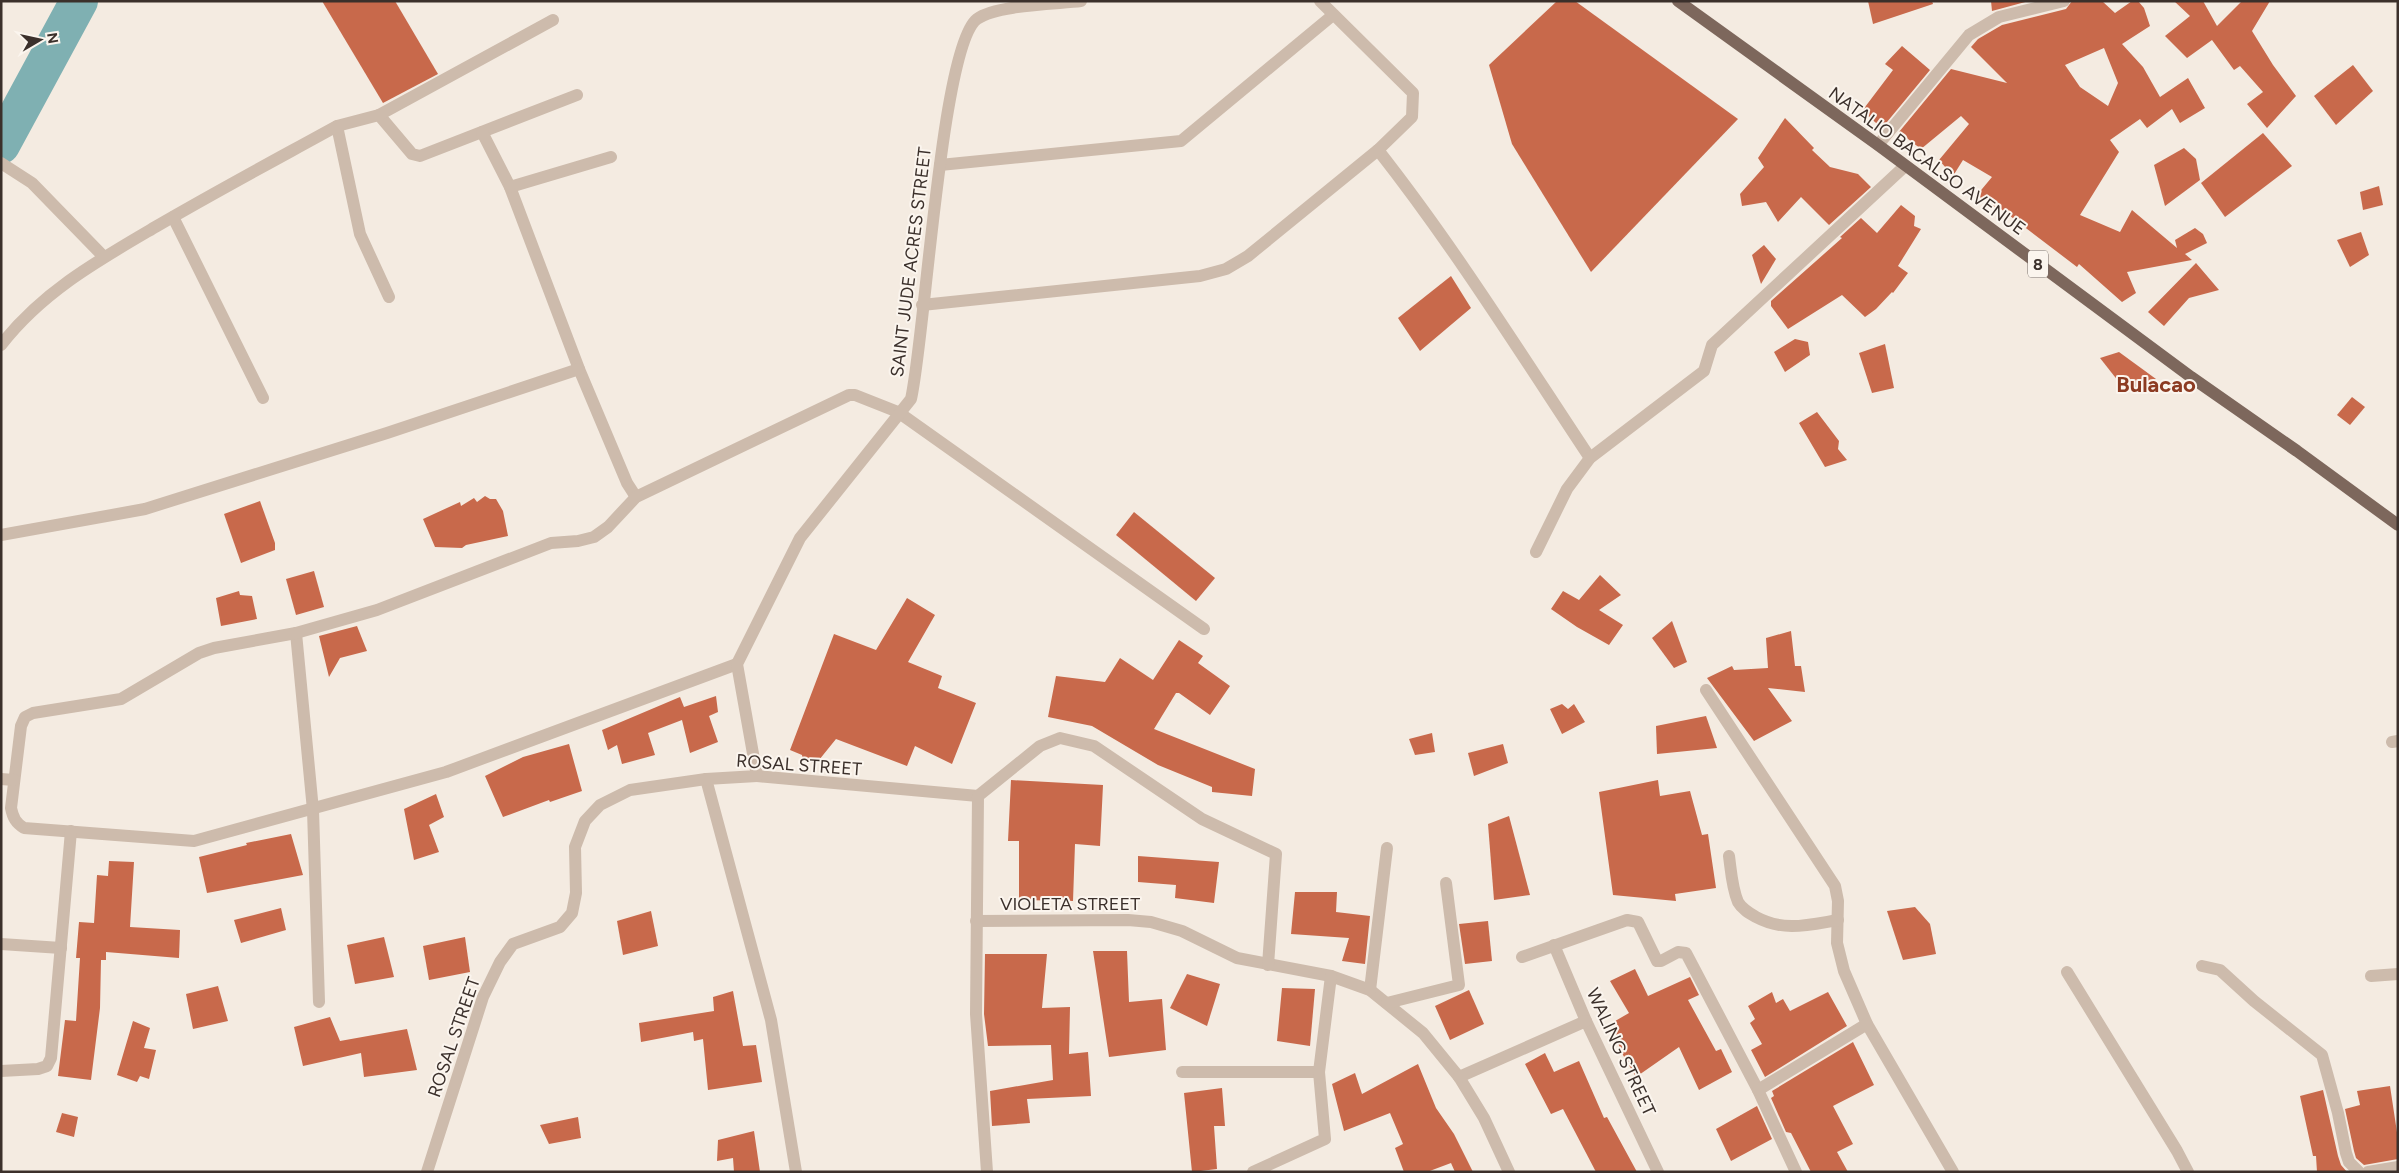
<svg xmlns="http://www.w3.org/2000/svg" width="2399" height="1173" font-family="Figtree,sans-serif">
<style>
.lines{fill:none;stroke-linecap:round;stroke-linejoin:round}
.river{stroke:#7fb0b2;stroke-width:38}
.building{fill:#c8694b;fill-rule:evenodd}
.minor{stroke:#cdbbac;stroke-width:12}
.tertiary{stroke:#cdbbac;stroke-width:12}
.primary{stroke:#7d675c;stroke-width:12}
.labels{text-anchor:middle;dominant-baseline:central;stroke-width:4;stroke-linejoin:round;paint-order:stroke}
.shield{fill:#fbf5ee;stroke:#756b66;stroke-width:1}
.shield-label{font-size:16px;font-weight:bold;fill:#3b302b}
.street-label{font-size:18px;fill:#3b302b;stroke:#fbf5ee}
.district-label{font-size:22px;font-weight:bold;fill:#8c3b22;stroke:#fbf5ee}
</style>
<rect width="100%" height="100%" fill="#f4ebe1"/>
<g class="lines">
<!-- river -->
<path class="river" d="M1,145L79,1"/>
</g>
<!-- building -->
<g class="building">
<path d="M322,1H395L438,74L383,103Z"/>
<path d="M1557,1H1575L1738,119L1591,272L1512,144L1489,65Z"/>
<path d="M1868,1H1932L1933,4L1873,24Z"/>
<path d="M1991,1H2029L1992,11Z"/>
<path d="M2072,1H2102L2115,13L2132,1H2138L2144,8L2150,26L2122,44L2143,67L2160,97L2188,78L2205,108L2180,123L2172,109L2147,128L2140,119L2110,140L2119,152L2080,215L2120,232L2132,210L2177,248L2175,240L2195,228L2203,234L2207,243L2185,254L2192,260L2127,272L2136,293L2122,302L2079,264L2077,267L2001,209L1999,211L1977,195L1992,177L1963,160L1953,176L1939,160L1969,124L1961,116L1921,149L1899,132L1951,69L2007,83L1971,47L1978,39L2002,25L2066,9ZM2104,48L2118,83L2108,106L2080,87L2065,65Z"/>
<path d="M2174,1H2203L2217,26L2242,1H2270L2252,31L2273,65L2296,96L2267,128L2247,104L2263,92L2240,66L2234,70L2212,40L2187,58L2165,36L2190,16Z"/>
<path d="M1902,46L1930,70L1882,128L1862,111L1893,70L1885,64Z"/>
<path d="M2353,65L2373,91L2336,125L2314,96Z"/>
<path d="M1785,118L1814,148L1812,150L1830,167L1858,174L1871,187L1829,225L1801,197L1778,222L1766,202L1742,206L1740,194L1764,167L1758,158Z"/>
<path d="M2263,133L2292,166L2225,217L2201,183Z"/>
<path d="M2184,148L2196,159L2200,180L2165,206L2154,165Z"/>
<path d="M2379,186L2383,205L2363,210L2360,192Z"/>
<path d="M1901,205L1915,216L1914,226L1921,229L1898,266L1908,273L1893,293L1892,292L1876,309L1865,317L1842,295L1788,329L1771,306V301L1842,238L1840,237L1861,218L1877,233Z"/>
<path d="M2361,232L2369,255L2350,267L2337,240Z"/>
<path d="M1764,245L1776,259L1761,284L1752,255Z"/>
<path d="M2196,263L2219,290L2189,298L2164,326L2148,312Z"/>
<path d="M1451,276L1471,308L1420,351L1398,318Z"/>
<path d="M1795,339L1808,342L1810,355L1785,372L1774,352Z"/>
<path d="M1885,344L1894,388L1872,393L1859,353Z"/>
<path d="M2119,352L2156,379L2126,391L2100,358Z"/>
<path d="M2352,397L2365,407L2350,425L2337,415Z"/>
<path d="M1817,412L1839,441L1838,449L1847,460L1825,467L1799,423Z"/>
<path d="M485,496L490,499H496L503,511L508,536L466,545L462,548L435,547L423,519L460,502L461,506L474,498L477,502Z"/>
<path d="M260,501L275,543V550L241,563L224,514Z"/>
<path d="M1134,512L1215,578L1196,601L1116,535Z"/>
<path d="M314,571L324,607L296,615L286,579Z"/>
<path d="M1600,575L1621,595L1599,610L1623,625L1609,645L1577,627L1551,609L1563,591L1579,600Z"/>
<path d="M239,591L240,595L252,596L257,619L221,626L216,598Z"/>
<path d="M907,598L935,615L908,662L942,676L938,688L976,703L952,764L915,746L907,766L836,739L815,765L809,760L803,762L802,755L790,750L834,634L876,650Z"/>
<path d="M1672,621L1687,662L1674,668L1652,638Z"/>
<path d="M357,626L367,651L340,658L329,677L319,636Z"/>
<path d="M1791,631L1795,666H1801L1805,692L1768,688L1792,721L1754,741L1707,678L1732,666L1734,670L1768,668L1766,638Z"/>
<path d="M1179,640L1203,656L1198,663L1230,686L1210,715L1179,693H1176L1154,729L1255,769L1252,796L1212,792V787L1158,765L1092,726L1048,717L1056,676L1105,682L1120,658L1153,680Z"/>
<path d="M716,696L718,712L709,716L718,742L690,753L682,720L648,733L655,755L622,764L617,745L608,750L602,730L680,697L684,707Z"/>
<path d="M1562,704L1568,709L1574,704L1585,722L1562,734L1550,709Z"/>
<path d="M1706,716L1717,748L1657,754L1656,726Z"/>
<path d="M1432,733L1435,752L1415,755L1409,739Z"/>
<path d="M569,744L582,791L550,802L549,800L503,817L485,776L523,757Z"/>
<path d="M1503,744L1508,763L1474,776L1468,753Z"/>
<path d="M1011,780L1103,785L1100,846L1075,844L1073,901L1019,900V841H1008Z"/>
<path d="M1658,780L1660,796L1690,791L1702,835L1708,834L1716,888L1675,894L1676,901L1613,895L1599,792Z"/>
<path d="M436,794L444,817L429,825L439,852L414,860L404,809Z"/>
<path d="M1509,816L1530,895L1494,900L1488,824Z"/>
<path d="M291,834L303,875L207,893L199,857L247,845L246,843Z"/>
<path d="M1138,856L1219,862L1214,903L1175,898L1176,885L1138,882Z"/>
<path d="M109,861L134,862L130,927L180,930L179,958L106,952V960H101L100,1008L91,1080L58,1076L65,1020L76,1021L80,958H76L79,922L94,923L97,875L108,876Z"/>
<path d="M1295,892H1337L1336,912L1370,916L1365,964L1342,961L1349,938L1291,934Z"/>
<path d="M1915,907L1930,924L1936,954L1903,960L1887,911Z"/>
<path d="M281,908L286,930L241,943L234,920Z"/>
<path d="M651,911L658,946L623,955L617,921Z"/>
<path d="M1488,921L1492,961L1465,964L1459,924Z"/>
<path d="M384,937L394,977L355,984L347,945Z"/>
<path d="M465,937L470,972L429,980L423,946Z"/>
<path d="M1093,951H1127L1129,1002L1162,999L1166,1050L1109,1057Z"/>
<path d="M985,954H1047L1042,1008L1070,1007L1069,1054L1088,1052L1091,1096L1027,1099L1030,1123L992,1126L990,1091L1053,1080L1051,1045L988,1046L984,1014Z"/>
<path d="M1635,969L1648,996L1690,977L1699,995L1688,1000L1716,1051L1721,1049L1732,1072L1699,1090L1679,1047L1636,1077L1623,1055L1610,1024L1629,1013L1610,981Z"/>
<path d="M1187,974L1220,984L1207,1026L1170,1008Z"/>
<path d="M218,986L228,1021L193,1029L186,994Z"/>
<path d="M1282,988L1315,989L1310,1046L1277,1041Z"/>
<path d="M1469,990L1484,1024L1450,1040L1435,1006Z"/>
<path d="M733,991L743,1046L756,1045L762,1082L708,1090L703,1039L694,1041L693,1032L641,1042L639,1023L714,1011L713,997Z"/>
<path d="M1772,992L1776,1003L1783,999L1790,1011L1828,992L1847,1026L1765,1077L1751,1050L1762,1044L1750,1023L1755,1019L1748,1006Z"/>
<path d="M330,1017L340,1041L407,1029L417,1070L364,1077L361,1053L303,1066L294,1027Z"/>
<path d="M133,1021L150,1028L144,1048L156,1050L149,1079L140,1076L137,1082L117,1075Z"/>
<path d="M1853,1042L1874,1085L1833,1106L1853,1144L1837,1152L1848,1172H1811L1791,1133L1786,1132L1771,1098L1774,1096L1772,1091Z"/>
<path d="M1545,1053L1554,1072L1579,1061L1604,1118L1607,1117L1637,1172H1596L1563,1109L1551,1114L1525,1064Z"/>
<path d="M1418,1064L1436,1108L1454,1134L1473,1172H1455L1451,1163L1427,1172H1404L1395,1148L1403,1144L1390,1113L1344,1131L1332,1084L1355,1073L1362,1094Z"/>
<path d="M2390,1086L2398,1139V1159L2364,1165L2356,1158L2354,1151L2345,1109L2360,1105L2357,1091Z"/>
<path d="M1222,1088L1225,1126H1214L1217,1169L1192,1172L1184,1093Z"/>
<path d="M2323,1090L2338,1156L2341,1165L2347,1172H2317L2316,1156H2313L2300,1096Z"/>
<path d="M1757,1106L1772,1139L1731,1161L1716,1129Z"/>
<path d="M62,1113L78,1117L74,1137L56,1132Z"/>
<path d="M578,1117L581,1138L549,1144L540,1125Z"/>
<path d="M754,1131L760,1172H734L733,1158L717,1161L718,1140Z"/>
</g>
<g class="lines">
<!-- minor -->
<g class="minor">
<path d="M379,115L412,154L420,156L577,95"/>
<path d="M337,126L360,234L389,297"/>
<path d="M482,132L510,187L579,369L627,483L636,497"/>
<path d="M1878,145L1969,35L1999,17L2064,1"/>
<path d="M1378,150C1455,248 1521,354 1590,458"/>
<path d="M1,163L32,183L104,257"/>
<path d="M940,165L1181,141L1333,15"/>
<path d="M510,187L611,157"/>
<path d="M173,217L263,398"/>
<path d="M922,305L1200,276L1226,269L1248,256L1378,150L1412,117L1413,93L1320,1"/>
<path d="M1,345C43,291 99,260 157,226C217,191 277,159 337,126L379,115L553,20"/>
<path d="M1,535L145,509L387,433L579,369"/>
<path d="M1536,552L1567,489L1590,458L1704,371L1712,345L1905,166"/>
<path d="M296,633L313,810L319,1002"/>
<path d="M737,664L446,772L194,841L24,828C16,823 13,818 11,808L21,726L25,717L33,713L121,699L199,653L214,648L296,633L377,610L551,543L578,541L594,537L608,527L636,497L849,395H855L898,412L1204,629"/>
<path d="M1706,690L1835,886L1838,901L1837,943L1844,971L1867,1024L1953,1172"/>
<path d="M2392,742L2398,741"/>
<path d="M757,776L978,796"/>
<path d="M1,779L14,780"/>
<path d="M706,779L771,1020L796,1172"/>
<path d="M1729,856C1731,871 1732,888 1738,902C1742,909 1749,913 1756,917C1784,932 1808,925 1838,920"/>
<path d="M976,921L1128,920L1151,922L1182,931L1237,958L1331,976L1370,990L1423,1033L1459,1077L1484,1118L1509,1172"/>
<path d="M1,944L61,948"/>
<path d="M1554,945L1586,1021L1658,1172"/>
<path d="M1522,957L1627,920L1638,922L1657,961H1661L1678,952L1686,953L1758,1090L1796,1172"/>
<path d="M2202,966L2220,970L2254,1001L2322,1055L2338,1113L2346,1153L2349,1162L2359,1172"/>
<path d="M2067,972L2177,1151L2188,1172"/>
<path d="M2371,976L2398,974"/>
<path d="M1370,990L1387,848"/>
<path d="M1387,1003L1459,985L1446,883"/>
<path d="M1,1071L38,1069L47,1066L51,1058L71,831"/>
<path d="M1182,1072H1319"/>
<path d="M1459,1077L1586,1021"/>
<path d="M1758,1090L1867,1024"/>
<path d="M987,1172L976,1014L978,796L1040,746L1060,738L1094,746L1202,819L1276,854L1268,965"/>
<path d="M1253,1172L1325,1139L1319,1072L1331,976"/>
<path d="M2368,1172L2398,1167"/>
</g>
<!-- tertiary -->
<path class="tertiary" d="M427,1172L483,997L500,962L513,944L560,927L572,913L576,893L575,847L585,821L600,805L630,790L706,779L757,776L737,664L800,538L911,399C925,339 941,46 977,19C996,5 1056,4 1081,1"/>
<!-- primary -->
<path class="primary" d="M1678,1L1878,145L2191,377L2297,451L2398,525"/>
</g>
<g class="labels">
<!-- shield labels -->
<rect class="shield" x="2028" y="250.5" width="20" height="27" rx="4"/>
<g class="shield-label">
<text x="2038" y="264">8</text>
</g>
<!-- street labels -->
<g class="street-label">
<text transform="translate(1927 161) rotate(36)">NATALIO BACALSO AVENUE</text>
<text transform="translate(911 262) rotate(-83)">SAINT JUDE ACRES STREET</text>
<text transform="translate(799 765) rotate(4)">ROSAL STREET</text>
<text x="1070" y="904">VIOLETA STREET</text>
<text transform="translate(454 1037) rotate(-71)">ROSAL STREET</text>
<text transform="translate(1621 1052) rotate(65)">WALING STREET</text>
</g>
<!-- district labels -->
<g class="district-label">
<text x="2156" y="384">Bulacao</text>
</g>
</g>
<!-- border -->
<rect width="2399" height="1173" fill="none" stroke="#3b302b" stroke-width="5"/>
<!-- north arrow -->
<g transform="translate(40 40) rotate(81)" stroke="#fbf5ee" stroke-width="4" paint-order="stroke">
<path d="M0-4L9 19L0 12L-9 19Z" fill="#3b302b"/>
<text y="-8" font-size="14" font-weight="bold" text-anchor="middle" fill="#3b302b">N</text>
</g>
</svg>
